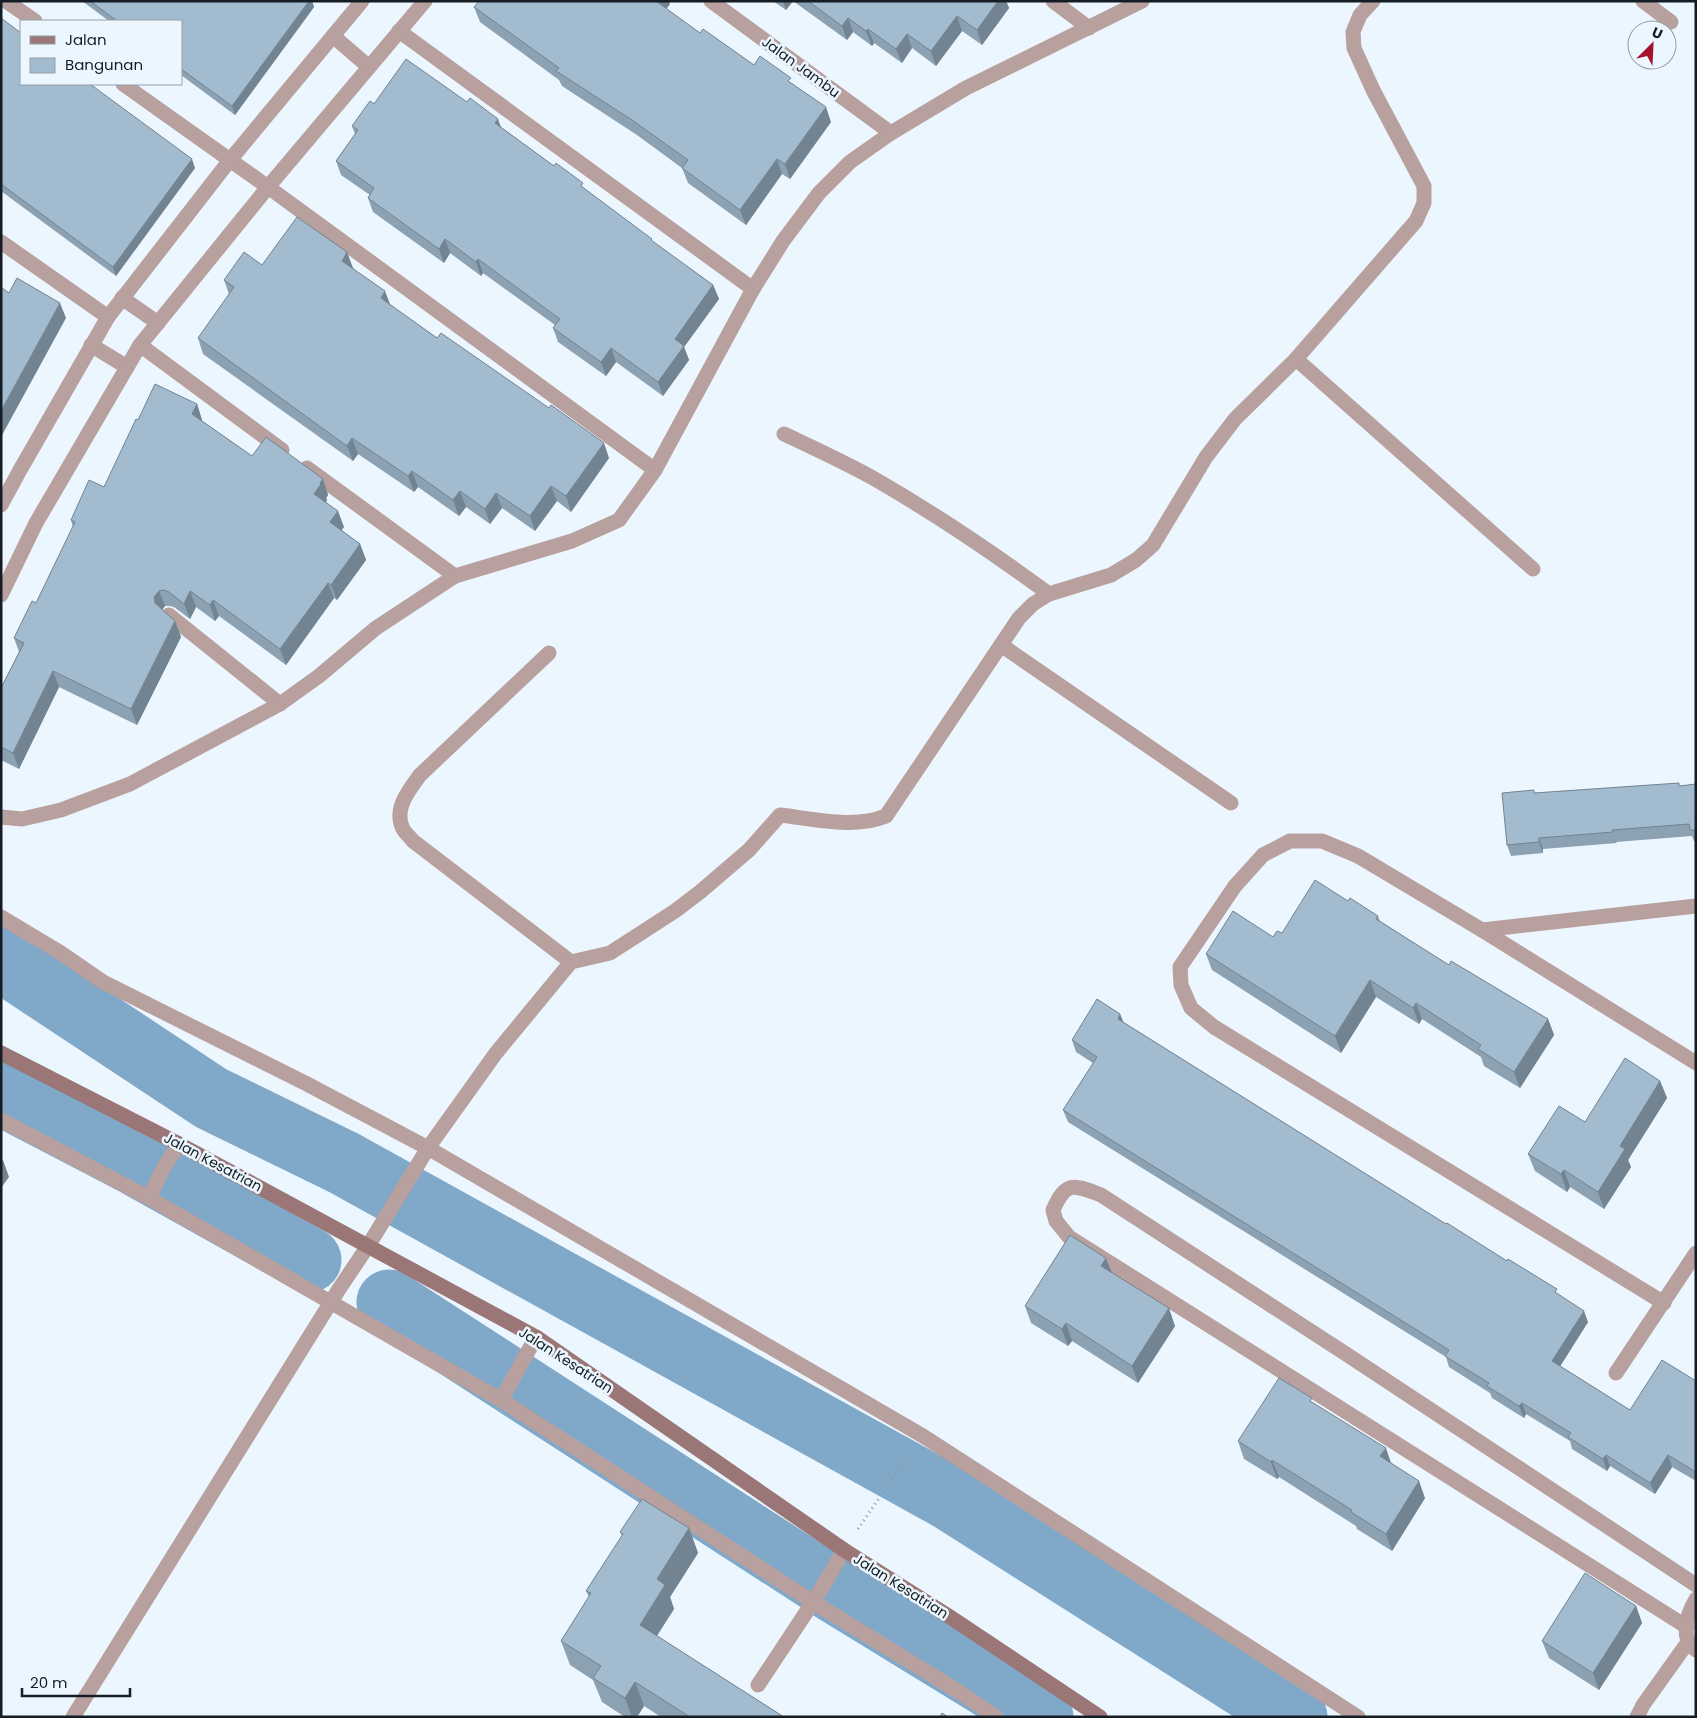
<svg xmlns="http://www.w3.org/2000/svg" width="1697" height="1718" font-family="Poppins,sans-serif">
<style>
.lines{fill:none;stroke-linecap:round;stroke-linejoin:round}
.river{stroke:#7fa8c9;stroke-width:65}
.path{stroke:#8f98a0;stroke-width:3;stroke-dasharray:1 4;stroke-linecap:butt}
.lane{stroke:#b8a09f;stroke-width:15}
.street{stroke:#b8a09f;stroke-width:15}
.secondary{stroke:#9a7776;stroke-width:15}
.wall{fill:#8ca1b2}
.shaded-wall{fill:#728391}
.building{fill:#a3bbcf;stroke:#728391}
.labels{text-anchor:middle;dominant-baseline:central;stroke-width:5;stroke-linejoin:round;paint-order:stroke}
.street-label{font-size:14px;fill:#141d24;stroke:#ecf6ff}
</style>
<rect width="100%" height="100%" fill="#ecf6ff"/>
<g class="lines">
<!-- river -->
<g class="river">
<path d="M1,959L211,1098L344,1163L950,1498L1295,1717"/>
<path d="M1,1093L137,1164L309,1260"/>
<path d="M389,1302L834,1590L1041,1717"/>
</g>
<!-- path -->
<path class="path" d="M858,1529L907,1457"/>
<!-- lane -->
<path class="lane" d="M758,1685L817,1596L844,1550"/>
<!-- street -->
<g class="street">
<path d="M6,1L35,21"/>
<path d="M711,1L891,133"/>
<path d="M1053,1L1089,28"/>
<path d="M1643,1L1671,22"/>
<path d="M399,31L753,289"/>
<path d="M333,36L369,67"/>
<path d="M123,84L268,187L655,470"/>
<path d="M1,242L108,317"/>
<path d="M122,298L158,323"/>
<path d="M91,345L127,367"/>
<path d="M140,345L282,450"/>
<path d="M1296,359L1533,569"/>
<path d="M784,434C814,448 844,462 873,478C934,513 992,552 1049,594"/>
<path d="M307,468L455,576"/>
<path d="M1,505L20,470L108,317L230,160L362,1"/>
<path d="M1,595L36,523L140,345L268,187L425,1"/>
<path d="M169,615L280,704"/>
<path d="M1001,645L1231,803"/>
<path d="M549,653L420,775C409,790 393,809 403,829C405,833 410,837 413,841L571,962"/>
<path d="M1,817L22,819L61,810L130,784L280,704L319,676L376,628L455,576L572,541L619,520L655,470L753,289L783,241L819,193L850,162L891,133L966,88L1142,1"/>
<path d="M1,917L61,953L103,982L307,1084L428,1148L923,1436L1358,1717"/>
<path d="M1482,930L1696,906"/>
<path d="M1,1120L149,1198L501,1400L813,1602L961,1693L996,1717"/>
<path d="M149,1198L164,1167L179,1144"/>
<path d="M1664,1303L1214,1027L1191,1008L1181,985L1180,967L1235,886L1263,855L1290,841H1322L1358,856L1482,930L1696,1063"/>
<path d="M1616,1373L1696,1253"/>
<path d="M501,1400L536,1337"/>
<path d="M1696,1599C1689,1611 1683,1627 1688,1641C1689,1644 1693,1648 1696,1650"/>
<path d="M1687,1627L1069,1237L1056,1221L1053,1210C1066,1181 1073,1184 1101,1195L1343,1352L1696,1585"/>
<path d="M73,1717L339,1289L368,1246L428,1148L496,1053L571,962L610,953L675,911L700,892L749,850L780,815C815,819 854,829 886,816L1019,618L1033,604L1049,594L1111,575L1136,560L1153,545L1206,457L1235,419L1296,359L1416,221L1424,203V186L1373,90L1354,48L1353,32L1360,15L1373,1"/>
<path d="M1637,1717L1643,1705L1688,1642"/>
</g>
<!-- secondary -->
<path class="secondary" d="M1,1053L179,1144L536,1337L844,1550L947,1615L1100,1717"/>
</g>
<!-- wall -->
<g class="wall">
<path d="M82,1H312L314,7L235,115L181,75V21H109Z"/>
<path d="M773,1H793L786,10Z"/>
<path d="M793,1H1006L1009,8L982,45L962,31L936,66L912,48L902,63L874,43L872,46L853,32L847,40Z"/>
<path d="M670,4L666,9L700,33L754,65L793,84L831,122L790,179L782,174L746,225L688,183L682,168L637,135L562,86L559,80L480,22L474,7Z"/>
<path d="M1,18L195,168L116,276L1,191Z"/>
<path d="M467,102L585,189L653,242L713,285L719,299L684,347L689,360L663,396L616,362L606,376L558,342L553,328L555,325L483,273L481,276L450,253L444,263L373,212L368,198L370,195L341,175L336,161L355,134L352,126L374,104Z"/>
<path d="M262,265L353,268L390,305L609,458L571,512L557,501L535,531L502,508L490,524L466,507L459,516L418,487L414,492L358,454L353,461L203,354L198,338L229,294L224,280Z"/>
<path d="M197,404L202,420V421L252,456L323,479L328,495L326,498L327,500L326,502L344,527L341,530L360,544L366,560L337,600L334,598L286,665L219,616L215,621L196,607L190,619L174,607L170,606H165L162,610L175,621L181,637L137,725L59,687L19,769L1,760V688L19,652L14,638L36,603L73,527L71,520L104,487L138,420Z"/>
<path d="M1696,784V841H1694L1692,836L1616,842L1617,843L1543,849V853L1511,856L1507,845L1535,793L1680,786Z"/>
<path d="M1348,901L1378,916L1380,921L1449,965L1548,1019L1554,1035L1520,1088L1484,1066L1481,1057L1422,1019L1419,1024L1376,997L1341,1053L1212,970L1206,954L1273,937Z"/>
<path d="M1120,1014L1123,1022L1559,1295L1588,1322L1560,1366L1630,1410L1696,1381V1481L1672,1467L1655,1494L1610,1466L1607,1471L1572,1449L1570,1441L1526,1414L1524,1418L1492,1398L1490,1393L1449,1367L1446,1357L1068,1122L1063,1110L1093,1063L1076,1052L1072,1040Z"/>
<path d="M1660,1081L1667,1098L1628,1160L1631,1167L1604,1209L1570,1187L1567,1192L1535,1171L1528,1154L1585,1122Z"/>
<path d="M1106,1258L1112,1273L1175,1326L1138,1383L1072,1341L1068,1346L1031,1323L1025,1306Z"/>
<path d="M1314,1404L1391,1463L1425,1498L1392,1551L1357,1529L1356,1526L1279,1477L1277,1479L1244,1459L1238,1441Z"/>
<path d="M689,1528L698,1553L670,1597L674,1609L657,1636L784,1717H661L644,1706L637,1717H625L602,1702L593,1680L570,1665L561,1641L589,1597L586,1591L622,1536L620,1532Z"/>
<path d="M1636,1606L1642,1623L1599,1690L1549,1658L1542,1641Z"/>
</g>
<!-- shaded-wall -->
<g class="shaded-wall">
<path d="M309,1H312L314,7L235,115L232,106Z"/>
<path d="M655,1H669L670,4L661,16Z"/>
<path d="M783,1H793L786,10Z"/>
<path d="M998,1H1006L1009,8L982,45L977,30Z"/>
<path d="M957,16L962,31L936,66L931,51Z"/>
<path d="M848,18L853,32L847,40L842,26Z"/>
<path d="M868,29L874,43L872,46L866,31Z"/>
<path d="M907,34L912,48L902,63L896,49Z"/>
<path d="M826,107L831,122L790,179L785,164Z"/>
<path d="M498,119L503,133L495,123Z"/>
<path d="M192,159L195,168L116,276L113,267Z"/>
<path d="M777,159L782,174L746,225L740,210Z"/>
<path d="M445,239L450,253L444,263L439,249Z"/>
<path d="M347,252L353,268L347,276L342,261Z"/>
<path d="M478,259L483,273L481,276L476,262Z"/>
<path d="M713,285L719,299L684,347L689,360L663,396L658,382L675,339Z"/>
<path d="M385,291L391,307L381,298Z"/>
<path d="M60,303L66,318L1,437V411Z"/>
<path d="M611,348L616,362L606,376L601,362Z"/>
<path d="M197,404L202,420L197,430L192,414Z"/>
<path d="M352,438L358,454L353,461L347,446Z"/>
<path d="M604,443L609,458L571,512L566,496Z"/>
<path d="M412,471L418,487L414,492L408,476Z"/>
<path d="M323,479L328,495L326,498L327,500L320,510L314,494Z"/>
<path d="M551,486L557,501L535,531L530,516Z"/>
<path d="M460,491L466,507L459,516L453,500Z"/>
<path d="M496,493L502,508L490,524L485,509Z"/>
<path d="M338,511L344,527L335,538L330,522Z"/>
<path d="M360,544L366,560L337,600L331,585Z"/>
<path d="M328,583L334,598L286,665L280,649Z"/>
<path d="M159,591L165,606L160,613L155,603L154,597Z"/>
<path d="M190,591L196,607L190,619L184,604Z"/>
<path d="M213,600L219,616L215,621L210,605Z"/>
<path d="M175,621L181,637L137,725L131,709Z"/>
<path d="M53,671L59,687L19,769L13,753Z"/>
<path d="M1539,838L1543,849V853L1539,842Z"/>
<path d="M1370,980L1376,997L1341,1053L1335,1036Z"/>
<path d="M1416,1003L1422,1019L1419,1024L1413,1008Z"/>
<path d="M1120,1014L1125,1026L1118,1019Z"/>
<path d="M1548,1019L1554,1035L1520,1088L1514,1072Z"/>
<path d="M1660,1081L1667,1098L1628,1160L1631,1167L1604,1209L1598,1192L1620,1146Z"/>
<path d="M3,1160L9,1177L1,1188V1162Z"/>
<path d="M1564,1170L1570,1187L1567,1192L1561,1174Z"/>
<path d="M1106,1258L1113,1276L1101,1266Z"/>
<path d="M1169,1308L1175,1326L1138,1383L1132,1366Z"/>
<path d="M1584,1311L1588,1322L1556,1373L1552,1361Z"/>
<path d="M1066,1323L1072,1341L1068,1346L1062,1329Z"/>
<path d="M1522,1403L1526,1414L1524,1418L1519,1406Z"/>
<path d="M1386,1448L1392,1466L1380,1456Z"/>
<path d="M1606,1455L1610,1466L1607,1471L1603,1459Z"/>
<path d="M1668,1455L1672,1467L1655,1494L1650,1483Z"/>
<path d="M1272,1460L1279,1477L1277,1479L1271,1462Z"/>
<path d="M1419,1481L1425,1498L1392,1551L1386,1534Z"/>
<path d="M689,1528L698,1553L670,1597L674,1609L648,1649L640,1625L657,1579Z"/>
<path d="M1636,1606L1642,1623L1599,1690L1593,1673Z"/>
<path d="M635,1682L644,1706L637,1717H632L625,1698Z"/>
</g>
<!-- building -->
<g class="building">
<path d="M90,1H309L232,106L181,69V21H117Z"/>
<path d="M479,1H656L700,33L703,29L754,65L760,56L791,78L788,81L826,107L785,164L777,159L740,210L682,168L688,160L632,120L556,71L559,68L474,7Z"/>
<path d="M808,1H998L977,30L957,16L931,51L907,34L896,49L868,29L866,31L848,18L842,26Z"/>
<path d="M1,18L21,33V84H90L192,159L113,267L1,184Z"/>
<path d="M406,59L467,102L470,98L498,119L495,123L554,166L556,163L583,183L581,186L652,239L651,240L713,285L675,339L684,346L658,382L611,348L601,362L553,328L560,319L478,259L476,262L445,239L439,249L368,198L374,188L336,161L358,130L352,126L370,101L374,104Z"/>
<path d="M297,217L347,252L342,261L385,291L381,298L437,338L441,333L549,408L551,405L604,443L566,496L551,486L530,516L496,493L485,509L460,491L453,500L412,471L408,476L352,438L347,446L198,338L234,287L224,280L244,252L262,265Z"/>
<path d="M17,278L60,303L1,411V287L9,293Z"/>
<path d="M155,384L197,404L192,414L252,456L266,437L323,479L320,483L321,484L314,494L338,511L330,522L360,544L331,585L328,583L280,649L213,600L210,605L190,591L184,604L169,592L164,590L159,591L154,597L155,603L175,621L131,709L53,671L13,753L1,747V688L24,643L14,638L32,601L36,603L75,522L71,520L89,480L104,487L136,419L138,420Z"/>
<path d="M1679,783V786L1696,784V830H1690L1689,824L1612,830L1613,832L1539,838V842L1507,845L1502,793L1534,790V793Z"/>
<path d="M1315,880L1348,901L1350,898L1378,916L1376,919L1449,965L1451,961L1548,1019L1514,1072L1478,1049L1481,1045L1416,1003L1413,1008L1370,980L1335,1036L1206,954L1233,911L1273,937L1277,931L1282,933Z"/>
<path d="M1097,999L1120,1014L1118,1019L1446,1224L1447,1223L1507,1261L1508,1259L1557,1289L1555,1292L1584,1311L1552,1361L1630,1410L1662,1360L1696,1381V1472L1668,1455L1650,1483L1606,1455L1603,1459L1568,1437L1571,1433L1522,1403L1519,1406L1487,1386L1489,1383L1445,1356L1449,1350L1063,1110L1097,1057L1072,1040Z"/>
<path d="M1625,1058L1660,1081L1620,1146L1625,1149L1598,1192L1564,1170L1561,1174L1528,1154L1559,1106L1585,1122Z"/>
<path d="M1070,1235L1106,1258L1101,1266L1169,1308L1132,1366L1066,1323L1062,1329L1025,1306Z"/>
<path d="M1279,1378L1312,1398L1310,1401L1386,1448L1380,1456L1419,1481L1386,1534L1351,1512L1352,1510L1272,1460L1271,1462L1238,1441Z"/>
<path d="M642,1499L689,1528L657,1579L665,1585L640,1625L784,1717H690L635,1682L625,1698L593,1678L601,1666L561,1641L591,1593L586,1591L623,1534L620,1532Z"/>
<path d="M1585,1573L1636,1606L1593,1673L1542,1641Z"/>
<path d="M942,1713L948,1717H940Z"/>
</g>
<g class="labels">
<!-- street labels -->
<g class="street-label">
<text transform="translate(801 67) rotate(36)">Jalan Jambu</text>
<text transform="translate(213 1162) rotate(28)">Jalan Kesatrian</text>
<text transform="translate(566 1360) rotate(33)">Jalan Kesatrian</text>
<text transform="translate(901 1586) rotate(32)">Jalan Kesatrian</text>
</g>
</g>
<!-- border -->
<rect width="1697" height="1718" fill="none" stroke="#141d24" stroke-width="5"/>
<!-- legend -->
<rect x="20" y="20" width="162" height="65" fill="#ecf6ff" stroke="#969fa7"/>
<rect x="30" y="36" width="25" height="8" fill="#9a7776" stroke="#969fa7"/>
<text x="65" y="45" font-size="15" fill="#141d24">Jalan</text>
<rect x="30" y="58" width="25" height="15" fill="#a3bbcf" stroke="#969fa7"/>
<text x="65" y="70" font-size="15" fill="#141d24">Bangunan</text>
<!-- north arrow -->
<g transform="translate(1652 45) rotate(24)"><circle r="24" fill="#ecf6ff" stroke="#969fa7"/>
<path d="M0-4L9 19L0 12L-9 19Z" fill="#a80f2e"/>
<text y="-8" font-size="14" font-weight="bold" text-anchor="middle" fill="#141d24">U</text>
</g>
<!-- scale -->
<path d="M22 1688v8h108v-8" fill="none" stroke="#141d24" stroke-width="2.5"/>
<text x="30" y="1688" font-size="15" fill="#141d24" stroke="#ecf6ff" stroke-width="4" paint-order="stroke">20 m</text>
</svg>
